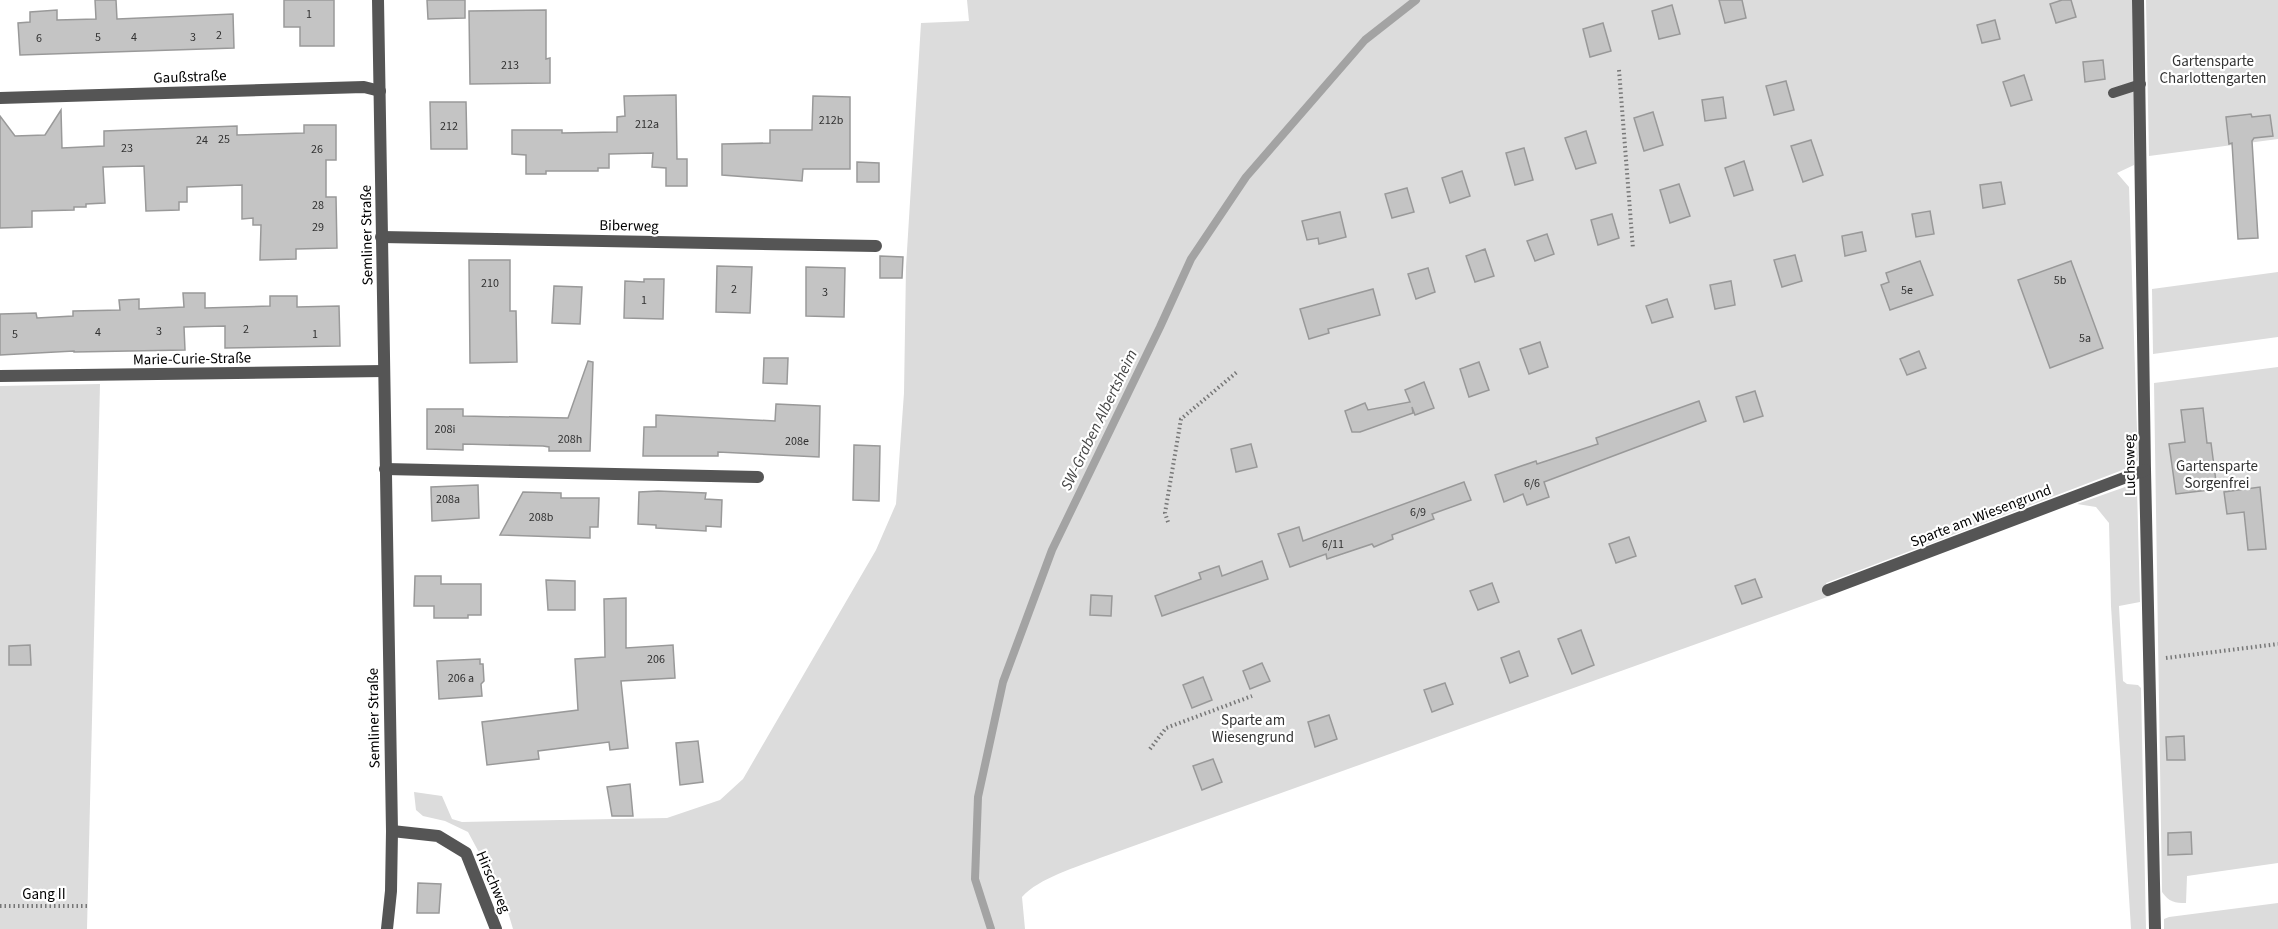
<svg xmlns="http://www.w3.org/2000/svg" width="2278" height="929" font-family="'Source Sans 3',sans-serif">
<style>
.green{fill:#dcdcdc}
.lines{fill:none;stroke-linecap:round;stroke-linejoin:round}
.stream{stroke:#a3a3a3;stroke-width:8}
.building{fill:#c4c4c4;stroke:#999;stroke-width:1.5}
.path{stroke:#777;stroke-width:4;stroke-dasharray:1.5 3;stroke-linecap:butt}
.service{stroke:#555;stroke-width:10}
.minor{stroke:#555;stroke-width:12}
.tertiary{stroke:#555;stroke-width:12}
.labels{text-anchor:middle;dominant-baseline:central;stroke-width:4.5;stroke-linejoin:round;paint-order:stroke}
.number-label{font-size:12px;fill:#313131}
.park-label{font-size:15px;fill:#333;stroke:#fff}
.street-label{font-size:15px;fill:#000;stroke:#fff}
.water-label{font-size:16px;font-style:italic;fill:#444;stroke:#fff}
</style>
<rect width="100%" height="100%" fill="#fff"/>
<!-- green -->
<g class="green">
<path d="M967,0H2132L2134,165L2117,173L2129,187L2138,460L2133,466L1826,583L1830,596L1100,858C1077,867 1039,878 1022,897L1025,929H513L504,899L468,832L445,821L423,816L416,810L414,792L442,796L452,819L462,822L667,818L720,800L743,779L876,550L896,504L904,393L906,267L921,23L969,21Z"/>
<path d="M2146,0H2278V139L2149,156Z"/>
<path d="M2278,272V337L2153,354L2152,289Z"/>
<path d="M2278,367V863L2187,876L2186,903C2175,903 2169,902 2162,892L2154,383Z"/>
<path d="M100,384L87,929H0V386Z"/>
<path d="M2125,487L2137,489L2140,602L2119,606L2123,681L2127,684L2138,685L2141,688L2146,929H2131L2111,606L2109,523L2096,507L2077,504Z"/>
<path d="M2278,903V929H2164V919L2169,917Z"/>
</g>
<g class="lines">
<!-- stream -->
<path class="stream" d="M991,929L975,879L978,797L1003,682L1052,550L1160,327L1191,259L1246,177L1365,40L1416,0"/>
</g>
<!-- building -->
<g class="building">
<path d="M95,0H116L117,19L233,14L234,48L20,55L18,23L30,22V12L57,10V20L96,19Z"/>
<path d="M284,0H334V46H300V27H284Z"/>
<path d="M427,0H465V18L428,19Z"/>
<path d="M1719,0H1742L1746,18L1725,23Z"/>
<path d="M2062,0H2071L2076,17L2056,23L2050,4Z"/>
<path d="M1672,5L1680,34L1659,39L1652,11Z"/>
<path d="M546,10V59L550,58V83L470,84L469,11Z"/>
<path d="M1995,20L2000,39L1982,43L1977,25Z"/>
<path d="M1603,23L1611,51L1590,57L1583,29Z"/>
<path d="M2103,60L2105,79L2085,82L2083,62Z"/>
<path d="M2024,75L2032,100L2011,106L2003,82Z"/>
<path d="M1786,81L1794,110L1774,115L1766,86Z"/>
<path d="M676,95L677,159H687V186H666V168L652,167L653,153L609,154V168H598V171H546V174H526V155L512,154V130H562V133L617,132V117L625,116L624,96Z"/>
<path d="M813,96L850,97V169H803L802,181L722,175V144L770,143V130H812Z"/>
<path d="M1723,97L1726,118L1705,121L1702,100Z"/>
<path d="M430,102H466L467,149H431Z"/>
<path d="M61,110L62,148L104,146V131L237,126V135L304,133V125H336V160H326V197H336L337,248L296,249V259L260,260L261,225H253V218L242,219V185L187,187V202H179V210L146,211L144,166L103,167L105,203L86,204V207H74V210L32,211V227L0,228V116L15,136L45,135Z"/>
<path d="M1653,112L1663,145L1644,151L1634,118Z"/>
<path d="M2251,114L2252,117L2270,115L2273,136L2254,138L2252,141L2258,238L2238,239L2232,143L2229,144L2226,117Z"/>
<path d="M1586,131L1596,163L1576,169L1565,138Z"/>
<path d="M1811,140L1823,175L1803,182L1791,146Z"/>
<path d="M1524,148L1533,180L1515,185L1506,153Z"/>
<path d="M1744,161L1753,190L1734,196L1725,168Z"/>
<path d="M857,162L879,163V182H857Z"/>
<path d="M1462,171L1470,196L1450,203L1442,178Z"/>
<path d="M2001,182L2005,204L1983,208L1980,185Z"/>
<path d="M1679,184L1690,216L1670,223L1660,190Z"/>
<path d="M1407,188L1414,212L1392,218L1385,194Z"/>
<path d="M1930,211L1934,234L1916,237L1912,214Z"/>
<path d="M1340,212L1346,237L1319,244L1318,238L1307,240L1302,221Z"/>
<path d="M1612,214L1619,238L1598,245L1591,220Z"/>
<path d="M1862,232L1866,251L1845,256L1842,236Z"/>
<path d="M1547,234L1554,254L1535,261L1527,241Z"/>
<path d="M1485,249L1494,276L1475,282L1466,256Z"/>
<path d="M1795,255L1802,281L1782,287L1774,260Z"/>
<path d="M880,256L903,257L902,278H880Z"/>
<path d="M469,260H510V311H516L517,362L470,363Z"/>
<path d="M1920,261L1933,295L1890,310L1881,285L1889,282L1886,273Z"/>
<path d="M2071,261L2103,348L2050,368L2018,280Z"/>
<path d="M717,266L752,267L750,313L716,312Z"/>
<path d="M806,267L845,268L844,317L806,316Z"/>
<path d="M1428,268L1435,292L1416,299L1408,274Z"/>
<path d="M644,279H664L663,319L624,318L625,281L644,282Z"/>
<path d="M1731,281L1735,305L1715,309L1710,285Z"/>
<path d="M554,286L582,287L580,324L552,323Z"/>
<path d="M1373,289L1380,315L1328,329L1329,333L1309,339L1300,309Z"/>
<path d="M183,293H205V308L270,306V296H297V307L339,306L340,346L225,348V326L184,327L185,350L74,352V351L0,355V314L36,313L37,318L73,316V311L120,310L119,300L139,299V309L184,307Z"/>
<path d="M1667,299L1673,317L1652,323L1646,306Z"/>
<path d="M1540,342L1548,367L1529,374L1520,349Z"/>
<path d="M1919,351L1926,368L1907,375L1900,359Z"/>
<path d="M764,358H788L787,384L763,383Z"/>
<path d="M588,361L593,362L590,451H549V447L543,446L463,444V450L427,449V409H463V416L568,418Z"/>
<path d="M1479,362L1489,390L1469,397L1460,369Z"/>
<path d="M1424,382L1434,408L1415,415L1412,407L1413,413L1360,432H1352L1345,411L1365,403L1368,410L1410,402L1405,390Z"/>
<path d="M1755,391L1763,416L1744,422L1736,397Z"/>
<path d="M1699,401L1706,421L1544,482L1549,497L1527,505L1523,494L1504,502L1495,475L1536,461L1537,464L1598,444L1596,438Z"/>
<path d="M776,404L820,406L819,457L718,452V456H643L644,427H656V415L775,421Z"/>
<path d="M2203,408L2207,443H2211L2217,489L2176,494L2169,444L2185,442L2181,410Z"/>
<path d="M1251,444L1257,467L1236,472L1231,449Z"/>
<path d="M854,445L880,446L879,501L853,500Z"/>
<path d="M1464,482L1471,500L1432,514L1434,519L1392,535L1393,539L1374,547L1372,544L1327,559L1326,554L1290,567L1278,534L1299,527L1303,541Z"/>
<path d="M478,485L479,518L432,521L431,487Z"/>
<path d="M2260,487L2266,549L2248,550L2244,512L2227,514L2224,492Z"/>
<path d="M658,491L706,493L705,499L722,500L721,527L706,526V531L656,528V525L638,524L639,492Z"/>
<path d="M523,492L561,493V498H599L598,527H590V538L500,535Z"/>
<path d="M1629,537L1636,556L1616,563L1609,544Z"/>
<path d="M1262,561L1268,579L1162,616L1155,596L1201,579L1199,573L1219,566L1222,576Z"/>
<path d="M415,576H441V584H481V615H468V618H434V606H414Z"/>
<path d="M1755,579L1762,597L1742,604L1735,586Z"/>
<path d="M546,580L575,581V610H548Z"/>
<path d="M1492,583L1499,602L1478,610L1470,591Z"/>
<path d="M1091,595L1112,596L1111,616L1090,615Z"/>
<path d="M626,598V648L673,645L675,678L621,681L628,748L610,750L609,742L538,751L539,759L487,765L482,722L578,710L575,659L605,657L604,599Z"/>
<path d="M1581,630L1594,665L1572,674L1558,639Z"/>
<path d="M30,645L31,665H9V646Z"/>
<path d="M1519,651L1528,676L1510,683L1501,658Z"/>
<path d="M480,659V664H483L484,681L481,684L482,696L439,699L437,661Z"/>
<path d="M1262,663L1270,681L1250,689L1243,671Z"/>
<path d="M1203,677L1212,700L1192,708L1183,685Z"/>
<path d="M1445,683L1453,704L1432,712L1424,690Z"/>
<path d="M1329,715L1337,739L1315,747L1308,722Z"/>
<path d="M2184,736L2185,760H2167L2166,737Z"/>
<path d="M698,741L703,782L680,785L676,743Z"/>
<path d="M1213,759L1222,782L1202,790L1193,766Z"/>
<path d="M630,784L633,816H612L607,787Z"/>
<path d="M2191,832L2192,854L2168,855V833Z"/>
<path d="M418,883L441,884L439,913H417Z"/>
</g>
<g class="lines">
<!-- path -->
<g class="path">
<path d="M1619,70L1633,249"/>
<path d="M1168,522L1165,513L1181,419L1237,372"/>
<path d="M2166,658L2278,644"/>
<path d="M1150,749L1166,728L1252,696"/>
<path d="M0,906H88"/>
</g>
<!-- service -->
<path class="service" d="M2113,93L2141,84"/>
<!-- minor -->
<g class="minor">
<path d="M2138,0L2145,470L2155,929"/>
<path d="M0,98L364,87L380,91"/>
<path d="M381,237L876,246"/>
<path d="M0,376L384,371"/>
<path d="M385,469L758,477"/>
<path d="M1828,590L2145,470"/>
<path d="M392,831L438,836L466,853L496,929"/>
</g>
<!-- tertiary -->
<path class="tertiary" d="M378,0L392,831L391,891L387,929"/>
</g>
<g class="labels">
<!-- number labels -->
<g class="number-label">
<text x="309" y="14">1</text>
<text x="219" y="35">2</text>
<text x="98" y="37">5</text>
<text x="134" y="37">4</text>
<text x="193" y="37">3</text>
<text x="39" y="38">6</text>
<text x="510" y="65">213</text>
<text x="831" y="120">212b</text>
<text x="647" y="124">212a</text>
<text x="449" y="126">212</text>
<text x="224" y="139">25</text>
<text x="202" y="140">24</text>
<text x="127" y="148">23</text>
<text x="317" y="149">26</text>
<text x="318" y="205">28</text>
<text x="318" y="227">29</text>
<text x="2060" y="280">5b</text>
<text x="490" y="283">210</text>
<text x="734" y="289">2</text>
<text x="1907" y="290">5e</text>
<text x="825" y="292">3</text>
<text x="644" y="300">1</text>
<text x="246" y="329">2</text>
<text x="159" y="331">3</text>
<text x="98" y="332">4</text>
<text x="15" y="334">5</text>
<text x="315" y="334">1</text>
<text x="2085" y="338">5a</text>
<text x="445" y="429">208i</text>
<text x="570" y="439">208h</text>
<text x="797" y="441">208e</text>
<text x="1532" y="483">6/6</text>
<text x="448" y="499">208a</text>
<text x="1418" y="512">6/9</text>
<text x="541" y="517">208b</text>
<text x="1333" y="544">6/11</text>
<text x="656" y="659">206</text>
<text x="461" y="678">206 a</text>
</g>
<!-- park labels -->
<g class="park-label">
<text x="2213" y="61">Gartensparte<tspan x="2213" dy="17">Charlottengarten</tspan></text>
<text x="2217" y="466">Gartensparte<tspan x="2217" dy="17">Sorgenfrei</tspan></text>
<text x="1253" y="720">Sparte am<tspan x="1253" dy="17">Wiesengrund</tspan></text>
</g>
<!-- street labels -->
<g class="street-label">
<text transform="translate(190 77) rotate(-2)">Gaußstraße</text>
<text transform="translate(629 226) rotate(1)">Biberweg</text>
<text transform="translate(367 235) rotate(-91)">Semliner Straße</text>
<text transform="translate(192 359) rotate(-1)">Marie-Curie-Straße</text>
<text transform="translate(2130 465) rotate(-91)">Luchsweg</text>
<text transform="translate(1981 516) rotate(-21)">Sparte am Wiesengrund</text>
<text transform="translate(374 718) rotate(-91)">Semliner Straße</text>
<text transform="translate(493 882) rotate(67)">Hirschweg</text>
<text x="44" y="894">Gang II</text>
</g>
<!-- water labels -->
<g class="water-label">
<text transform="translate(1099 420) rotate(-64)">SW-Graben Albertsheim</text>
</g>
</g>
</svg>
